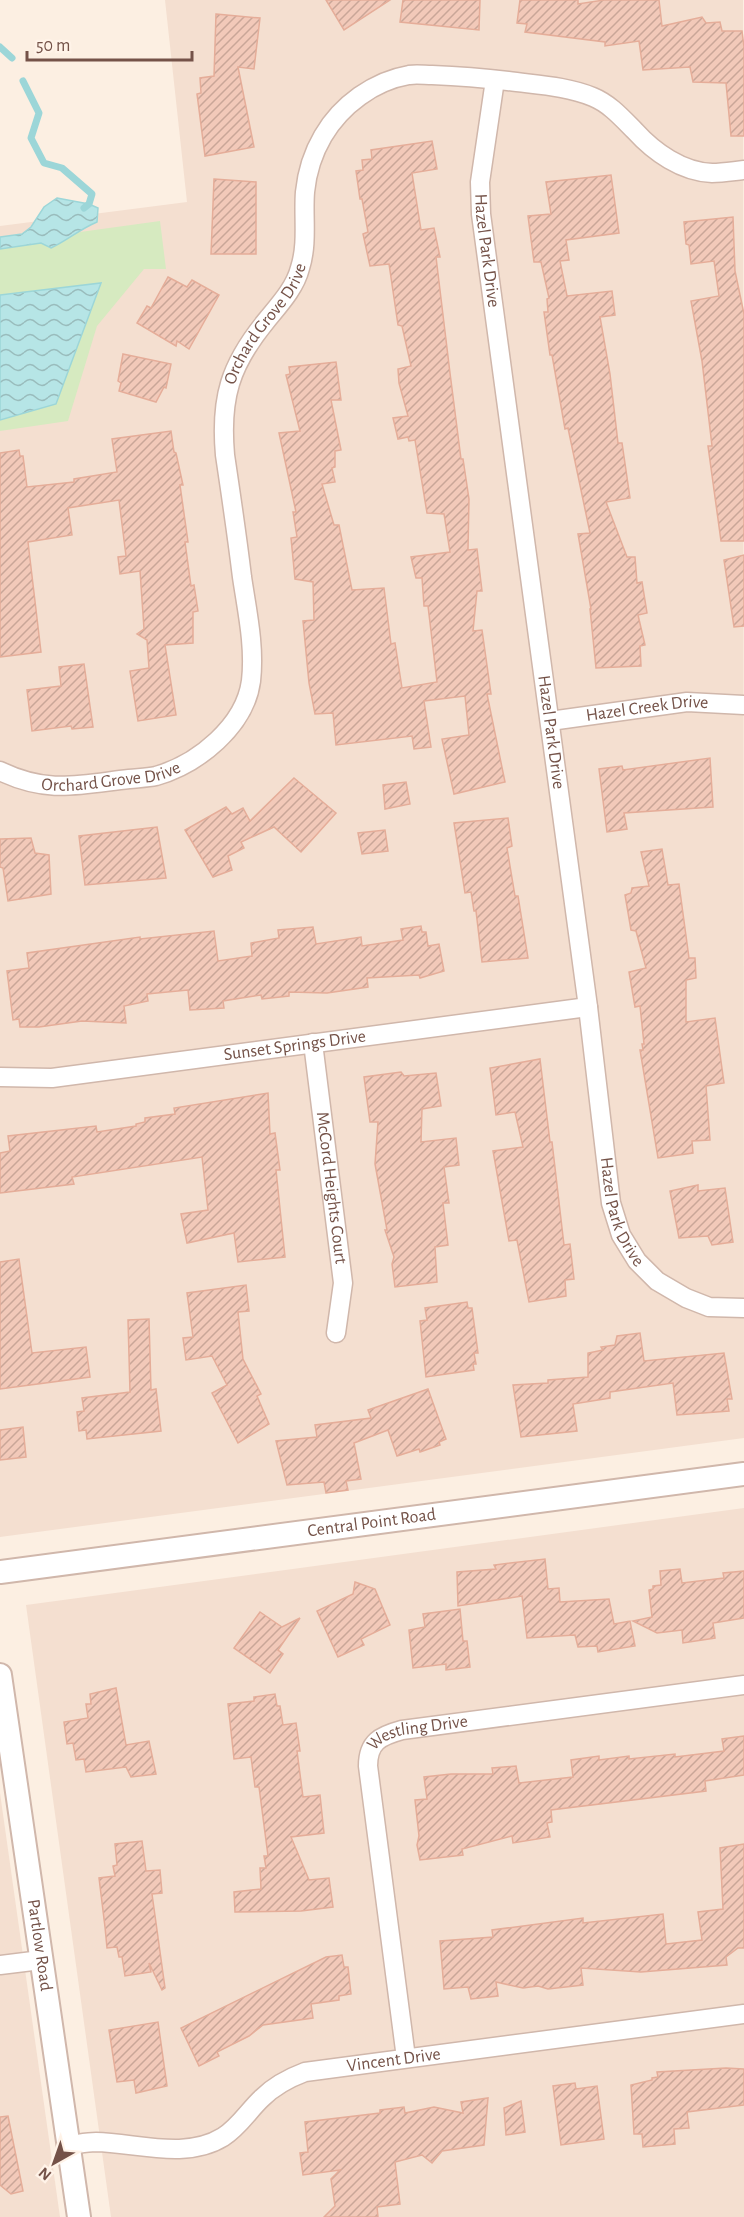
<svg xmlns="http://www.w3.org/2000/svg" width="744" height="2217" font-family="'Alegreya Sans',sans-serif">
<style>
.residential{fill:#f4dfd0}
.green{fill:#d6eac0}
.water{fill:url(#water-waves);stroke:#9cd6d8;stroke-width:1.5}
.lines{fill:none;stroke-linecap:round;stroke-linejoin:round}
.stream{stroke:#9cd6d8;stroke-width:7}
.building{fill:url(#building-hatch);stroke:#e5ad99;stroke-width:1.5}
.minor-casing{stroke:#d0b7ab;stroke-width:21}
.tertiary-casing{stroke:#d0b7ab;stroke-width:26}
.minor{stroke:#fff;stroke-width:18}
.tertiary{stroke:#fff;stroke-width:22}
.labels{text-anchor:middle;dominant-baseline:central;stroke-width:4.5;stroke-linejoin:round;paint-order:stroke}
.street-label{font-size:18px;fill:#745248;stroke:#fff3e8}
</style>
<defs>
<pattern id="water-waves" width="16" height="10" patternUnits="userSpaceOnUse" patternTransform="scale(1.5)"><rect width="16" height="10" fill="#b6e5e6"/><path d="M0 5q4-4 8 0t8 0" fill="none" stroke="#99bcbc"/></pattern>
<pattern id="building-hatch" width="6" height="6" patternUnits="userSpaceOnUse" patternTransform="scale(1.5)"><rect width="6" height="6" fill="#f2c9b9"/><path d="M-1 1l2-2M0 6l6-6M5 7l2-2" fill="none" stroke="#c9a698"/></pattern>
</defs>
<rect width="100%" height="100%" fill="#fcefe2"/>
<!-- residential -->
<g class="residential">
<path d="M165,0H743L744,1438L0,1537V226L187,202Z"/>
<path d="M744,1508V2217H111L26,1605Z"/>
<path d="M0,1793L60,2217H0Z"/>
</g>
<!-- green -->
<path class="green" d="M160,221L166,269H144L97,326L68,421L0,431V420L56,404L101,283L0,295V243Z"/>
<!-- water -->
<g class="water">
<path d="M57,198L89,204L98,208L97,222C80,229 68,240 51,248L41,243L0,249V237L22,234L31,227L44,207Z"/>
<path d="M101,283L56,404L0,420V295Z"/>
</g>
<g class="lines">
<!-- stream -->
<g class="stream">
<path d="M0,47L12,58"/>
<path d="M23,81L39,113L31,138L44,163L62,168L92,194L89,204L84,208"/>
</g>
</g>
<!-- building -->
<g class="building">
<path d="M326,0H390L344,30Z"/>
<path d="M403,0H480L479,30L400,22Z"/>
<path d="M520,0H578V4L604,0H659L662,26L702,17L706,23L720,22L722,31H742L744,47V136H731L726,83L693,82L690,67L643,70L639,41L605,46V42L525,32L527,24L517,23Z"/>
<path d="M216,14L260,18L254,69L238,67L254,147L205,156L197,94L201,93L200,78L214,76Z"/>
<path d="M432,141L437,169L412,173L421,230L434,228L440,257H436L450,373L461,459H463L469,499L468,550L477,549L482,591H477L473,631L482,630L491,694H487L505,782L454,794L442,739L469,735L465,696L424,701L431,747L414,749L412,736L336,745L333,713L315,714L309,683L303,621L314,620L313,582L295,579L291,538L297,537L293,512H296L279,433L300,431L286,375L290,374L289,367L336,362L341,400H331L341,450L335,451V467L332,468L335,482L322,484L334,525H339L352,590L384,588L391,644L395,643L402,688L437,682L428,606H424L422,578H416L411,557L450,552L444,514L427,513L415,440L409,441L408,437L398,439L393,418L408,416L399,383L398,369L411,366L402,326L398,325L389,264L370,266L363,234L368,232L362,199H360L356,171L363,170L362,160L372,159L371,150Z"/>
<path d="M611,175L619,233L566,240L569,260L560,261L567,296L612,291L615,315L600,317L610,374L618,443H622L630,498L606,502L627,557H635L637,583L642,582L647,613L638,615L645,645L640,646L641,666L596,668L590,609H591L578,534L590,533L568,428L565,429L552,355H550L544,312H548L547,299L549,298L541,262H534L528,216L551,214L546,182Z"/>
<path d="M214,179L256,182V254H211Z"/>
<path d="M733,217L735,271L744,314V541H721L708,446H712L702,361L691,301L719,296L714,261L691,264L689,245L686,244L684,222Z"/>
<path d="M168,277L187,287L192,280L219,295L189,349L177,341L176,346L137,323L147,306L151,308Z"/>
<path d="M123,354L171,364L166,388L164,387L156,402L119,391L121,383L118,381Z"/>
<path d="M171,431L174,452L176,453L183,485H180L188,542H185L191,586L194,585L198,611L193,612V643L165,645L176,715L138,721L130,671L149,668L147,640L137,634L144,629L140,571L120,574L118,557L126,556L119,500L68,508L72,535L28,542L41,652L0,657V453L19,450L20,456H23L27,487L74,482V479L117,472L112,439Z"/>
<path d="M744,555V626L734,627L724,560Z"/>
<path d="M84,664L93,727L72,729L71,726L32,731L27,690L61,686L59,667Z"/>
<path d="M710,758L713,807L624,813L627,829L607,832L599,769L622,766L623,770Z"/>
<path d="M294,778L336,813L301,852L274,827L241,842L244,848L228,856L232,870L213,877L185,830L226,807L232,814L243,808L250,821Z"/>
<path d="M406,782L410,804L385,809L383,785Z"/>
<path d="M508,818L512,846L507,848L515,896H518L528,958L482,962L476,911H474L471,892L465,893L454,823Z"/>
<path d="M157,827L166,878L85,885L79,836Z"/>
<path d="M385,830L388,851L362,854L358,833Z"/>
<path d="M31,838L35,853L49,855L51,894L8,901L3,868L0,867V839Z"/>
<path d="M662,849L668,885L679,884L689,958H695L696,978L686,980V1022L715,1018L724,1083L706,1086L710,1140L692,1141L693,1153L658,1158L640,1050H643L642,1044H644L640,1006L635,1007L629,972L646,968L636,931L631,930L625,895L631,893L632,888L649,886L641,852Z"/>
<path d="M421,926L422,932H426L428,946L439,944L444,971L420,978L419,975L367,978L368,987L327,993L289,992V996L262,999L261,995L223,1001L224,1008L190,1010L188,990L147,994L148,1001L124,1006L126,1023L82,1021L39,1027H20L19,1019L13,1020L7,971L29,968L27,953L140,937V939L214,931L218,961L252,956L251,943L279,938L278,930L313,927L316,944L361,937L362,946L403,940L401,929Z"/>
<path d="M540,1059L550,1142H552L564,1245L570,1244L574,1279L565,1280L566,1296L529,1302L517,1240L509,1241L493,1151L523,1147L515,1112L496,1115L490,1068Z"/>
<path d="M401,1072L404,1076L436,1073L441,1106L422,1109L421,1142L456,1138L459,1165L444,1167L449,1203H443L448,1245L435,1247L437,1282L395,1287L392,1264L394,1257L385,1230H387L375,1164L378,1122H370L364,1077Z"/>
<path d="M268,1093L270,1134L275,1133L280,1170H276L285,1257L238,1262L234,1233L187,1243L181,1214L208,1210L202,1157L72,1177L74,1184L0,1193V1153L10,1151L8,1136L96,1126L97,1132L136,1126V1124L145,1122V1118L175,1114L174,1108Z"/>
<path d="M698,1185V1191L725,1188L733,1242L712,1245L708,1236L679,1238L670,1191Z"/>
<path d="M19,1259L32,1353L86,1347L90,1377L0,1389V1262Z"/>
<path d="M246,1285L249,1311L238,1312L243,1359L261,1394L257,1396L269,1424L238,1443L212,1393L227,1385L212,1356L186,1360L183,1338L193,1337L187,1293Z"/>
<path d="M467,1302L468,1308H472L478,1353H474L476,1364H473L474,1370L426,1377L420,1321L427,1320L425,1308Z"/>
<path d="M149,1319L151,1390L156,1389L161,1431L87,1439L86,1430L79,1431L77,1412L84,1411L82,1398L130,1392L128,1320Z"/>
<path d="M640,1333L644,1361L724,1353L732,1399H727L729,1411L677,1415L673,1383L610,1392V1398L573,1404L577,1431L521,1437L513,1385L548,1383V1380L588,1377V1353L603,1350L601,1347L615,1345L617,1336Z"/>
<path d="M428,1389L446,1439L439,1442L440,1445L420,1452L419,1449L397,1456L388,1430L354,1443L361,1479L346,1481L348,1490L326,1493L324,1482L287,1485L276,1441L317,1437L315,1425L371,1418L368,1410Z"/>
<path d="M23,1427L26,1457L0,1460V1430Z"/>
<path d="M545,1559L548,1589L559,1588L560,1602L609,1599L614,1624L630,1621L635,1646L598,1652L597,1646L578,1647L575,1635L527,1638L522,1596L458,1606L457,1572L496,1569L494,1565Z"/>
<path d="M680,1569L682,1583L724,1578L723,1573L744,1571V1618L713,1623L715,1638L683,1643L682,1630L657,1633L633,1621L652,1617L649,1590L653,1589V1586L661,1585L660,1571Z"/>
<path d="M355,1582L375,1589L390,1625L361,1639L364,1645L338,1657L317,1611L353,1594Z"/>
<path d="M460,1609L463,1641H467L470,1667L446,1670V1664L413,1668L409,1630L425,1627L423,1614Z"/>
<path d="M260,1612L282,1627L300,1618L278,1650L283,1654L270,1673L234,1648Z"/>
<path d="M116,1688L126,1745L149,1741L156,1774L131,1777L126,1767L86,1772L84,1759L76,1760L73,1743L67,1744L64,1722L88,1718L86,1704H91L90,1694Z"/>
<path d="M275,1694L277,1706H280L283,1725L296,1723L300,1751H297L303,1797L320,1795L324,1833L291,1837L309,1880L329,1878L333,1907L301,1911L235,1912L234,1892L261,1889L260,1868H266L264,1856H268L259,1787H255L251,1757L234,1759L228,1704L254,1701V1697Z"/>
<path d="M744,1736V1775L705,1781L706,1791L551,1810L552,1822L547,1823L550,1837L513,1843L512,1836L462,1849L463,1855L420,1860L417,1845L419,1836L415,1800L427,1799L424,1777L451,1774H493L492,1768L516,1766L519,1783L573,1777L571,1760L599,1756V1760L629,1756V1759L675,1754V1757L724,1751L722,1739Z"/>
<path d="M142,1841L146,1871L160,1870L162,1893L152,1894L165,1988L162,1990L149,1963L151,1972L125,1976L122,1957H119L117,1947L107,1948L105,1927L99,1878L115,1876L113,1866L117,1865L115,1844Z"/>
<path d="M744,1844V1948H738L726,1957L727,1965L641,1972L581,1968L583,1985L548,1989L538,1986L523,1988L496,1982L498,1996L471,1999L468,1987L444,1989L440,1941L493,1937L492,1930L583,1918V1923L663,1914L666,1944L702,1940L698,1912L723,1909L720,1848Z"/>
<path d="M342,1955L344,1967H348L351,1994L339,1996V2000L311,2004L313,2018L263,2025L249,2036L217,2052L219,2056L199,2066L181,2028L326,1957Z"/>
<path d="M158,2022L167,2086L136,2093L134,2080L117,2082L109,2030Z"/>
<path d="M726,2068L744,2069V2105L687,2112L689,2128L674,2129L675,2144L643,2147L642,2134H634L631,2085L652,2080V2078L658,2077L657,2072Z"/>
<path d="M575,2083L576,2089L597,2086L604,2139L561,2145L553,2086Z"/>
<path d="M488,2098L484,2145L442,2151L432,2163L422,2155L395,2162L400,2204L377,2207L378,2217H324L335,2206L331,2179L340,2170L303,2175L300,2153L308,2152L305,2122L380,2113V2110L404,2107L405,2113L434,2107L463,2113L461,2102Z"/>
<path d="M521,2101L525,2132L506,2135L504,2108Z"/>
<path d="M8,2116L23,2191L11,2194L0,2185V2117Z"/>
</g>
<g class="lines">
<defs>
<g id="minor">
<path id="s1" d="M495,80L480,182L481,214L588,1007L611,1203L621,1235L637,1261L657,1281L686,1298L709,1307L744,1308"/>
<path id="s2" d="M550,721L687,702L744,705"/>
<path id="s3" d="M0,771C48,794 78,785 129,779C137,778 147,778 156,776C198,764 245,726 251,681C255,646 247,611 242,577C237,536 231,495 225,455C220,398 230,365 266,321C279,305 295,288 300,268C308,243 303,217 305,192C307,172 313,153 323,136C341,105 374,81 409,75C416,74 425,75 432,75C457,76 483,78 508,81C537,85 566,86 593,97C610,104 622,118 635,131C654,152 682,172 712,173C723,173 734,171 744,170"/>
<path id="s4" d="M313,1043L343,1283L336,1333"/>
<path id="s5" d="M0,1077L52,1078L588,1007"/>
<path d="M0,1965L41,1960"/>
<path id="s6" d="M406,2058L368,1766C368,1742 380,1736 402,1730L744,1685"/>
<path id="s7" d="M69,2145C78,2144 87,2142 96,2142C137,2143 186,2160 223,2137C239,2127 249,2110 262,2098C275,2085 289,2078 305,2072L744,2014"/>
</g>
<g id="tertiary">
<path id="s8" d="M0,1572L744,1474"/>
<path id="s9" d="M0,1675L79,2217"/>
</g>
</defs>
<!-- minor casing -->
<use href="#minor" class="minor-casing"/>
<!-- tertiary casing -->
<use href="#tertiary" class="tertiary-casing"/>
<!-- minor -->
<use href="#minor" class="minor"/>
<!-- tertiary -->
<use href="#tertiary" class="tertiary"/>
</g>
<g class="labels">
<!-- street labels -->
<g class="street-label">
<text stroke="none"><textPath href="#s1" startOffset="172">Hazel Park Drive</textPath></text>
<text stroke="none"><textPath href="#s3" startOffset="670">Orchard Grove Drive</textPath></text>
<text stroke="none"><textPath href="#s2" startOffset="98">Hazel Creek Drive</textPath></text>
<text stroke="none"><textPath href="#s1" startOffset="658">Hazel Park Drive</textPath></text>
<text stroke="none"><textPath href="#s3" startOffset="114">Orchard Grove Drive</textPath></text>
<text stroke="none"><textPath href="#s5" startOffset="297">Sunset Springs Drive</textPath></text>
<text stroke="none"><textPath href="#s4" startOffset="146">McCord Heights Court</textPath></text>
<text stroke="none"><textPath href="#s1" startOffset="1144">Hazel Park Drive</textPath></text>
<text stroke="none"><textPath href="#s8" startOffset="375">Central Point Road</textPath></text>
<text stroke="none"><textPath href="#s6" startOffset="364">Westling Drive</textPath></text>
<text stroke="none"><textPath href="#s9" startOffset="273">Partlow Road</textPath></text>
<text stroke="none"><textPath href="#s7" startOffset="352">Vincent Drive</textPath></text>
</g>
</g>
<!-- north arrow -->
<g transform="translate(54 2163) rotate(220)" stroke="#fff3e8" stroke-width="4.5" paint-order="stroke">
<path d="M0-4.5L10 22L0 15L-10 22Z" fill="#745248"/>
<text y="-9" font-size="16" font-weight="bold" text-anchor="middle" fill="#745248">N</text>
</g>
<!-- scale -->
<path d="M27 51v9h165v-9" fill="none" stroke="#745248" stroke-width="3"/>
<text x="36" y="51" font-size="18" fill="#745248" stroke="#fff3e8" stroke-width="4.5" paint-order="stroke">50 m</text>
</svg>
